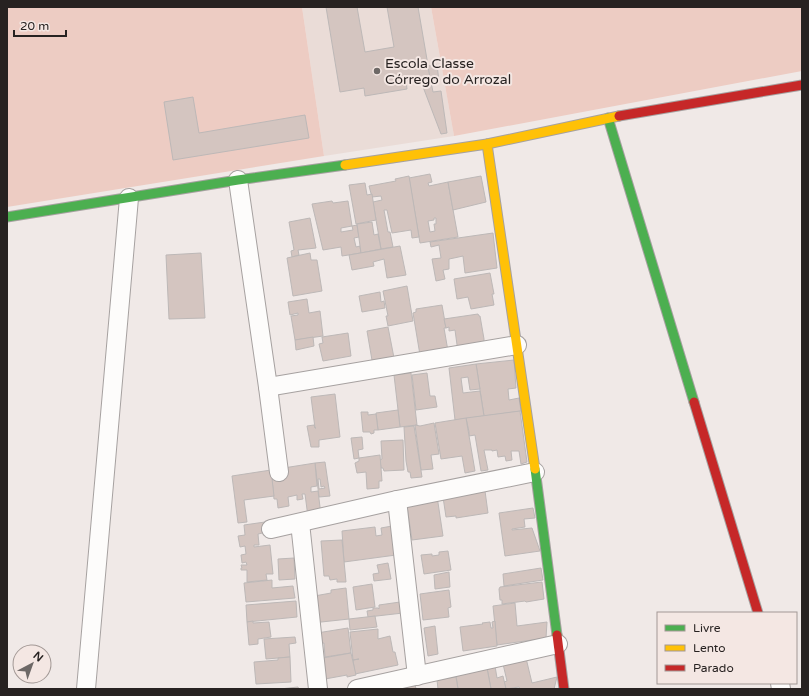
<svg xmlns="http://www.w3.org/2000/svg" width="809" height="696" font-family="'Varela Round',sans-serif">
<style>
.built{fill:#eadcd7}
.grass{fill:#edccc3}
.building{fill:#d4c5c0;stroke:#bdb8b7;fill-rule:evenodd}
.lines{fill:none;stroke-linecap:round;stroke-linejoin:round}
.street-casing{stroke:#a6a1a0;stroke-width:20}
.fast-casing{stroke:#a6a1a0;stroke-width:11}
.slow-casing{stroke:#a6a1a0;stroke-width:11}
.jam-casing{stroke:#a6a1a0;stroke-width:11}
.street{stroke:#fdfcfb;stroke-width:18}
.fast{stroke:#4caf50;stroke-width:9}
.slow{stroke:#ffc107;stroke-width:9}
.jam{stroke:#c62828;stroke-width:9}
.poi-dot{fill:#6d6866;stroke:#f4e7e3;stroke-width:1.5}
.labels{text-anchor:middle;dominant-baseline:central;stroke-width:4;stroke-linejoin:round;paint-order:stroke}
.poi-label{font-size:14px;fill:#272221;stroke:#f4e7e3;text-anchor:start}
</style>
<rect width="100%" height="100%" fill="#f0e9e7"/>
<!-- built -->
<path class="built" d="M302,7H431L454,136L324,156Z"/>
<!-- grass -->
<g class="grass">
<path d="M7,7H302L324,156L7,207Z"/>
<path d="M431,7H802V71L454,136Z"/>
</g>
<!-- building -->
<g class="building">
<path d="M326,7H357L365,52L394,47L387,7H418L430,77L406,81L407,89L365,96L364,88L340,92Z"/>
<path d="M437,65L439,81L431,82L433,92L441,91L447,133L441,134L420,79L430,77L428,66Z"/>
<path d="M193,97L199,133L305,115L309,138L173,160L164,102Z"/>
<path d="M430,174L432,182L428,183L429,186L448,182L458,237L420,243L409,178ZM434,218H436V224H434L435,231L430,232L428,221L434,220Z"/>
<path d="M409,176L419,237L412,238L411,230L392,233L387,210H384L388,232H390L393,247L381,249L373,202L382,200L381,196L372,197L369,186L396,181L395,179Z"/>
<path d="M481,176L486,202L453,210L448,182Z"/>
<path d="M365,183L367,195L372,194L376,220L356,224L349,185Z"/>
<path d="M332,201L333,203L348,201L352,226L357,225L359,237L354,238L356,247L360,246L361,253L342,256L341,247L323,250L312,204ZM352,226L353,230L341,232V228Z"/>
<path d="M310,218L316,248L298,250L299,255L292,257L291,251L294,250L289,222Z"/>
<path d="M372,222L374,235L378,234L381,249L361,253L357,224Z"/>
<path d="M493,233L497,268L465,273L463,256L454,258L449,259V269L443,270L445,279L436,281L432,259L441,258L439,245L431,247L430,242Z"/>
<path d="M400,246L406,275L387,278L384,259L373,262L374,266L352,270L349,255Z"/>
<path d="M201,253L205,318L169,319L166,255Z"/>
<path d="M310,253L311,260H317L322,291L293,296L287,258Z"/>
<path d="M490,273L494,294H492L494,305L471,309L468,297L457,299L454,279Z"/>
<path d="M407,286L413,321L388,326L386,316H388L383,291Z"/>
<path d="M380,292L381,302L384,301L385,308L362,312L359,296Z"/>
<path d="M307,299L309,313L320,311L323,336L295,340L291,316L298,315V313L290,315L288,302Z"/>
<path d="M442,305L446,328H444L448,351L421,361L413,313L416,312V309Z"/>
<path d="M478,314L479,316H480L484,339V350L458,352L455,330L449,331V327L446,328L444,319Z"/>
<path d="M388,327L395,363L373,366L367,331Z"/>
<path d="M348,333L351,356L323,361L319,344L323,343L322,337Z"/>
<path d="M313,337L314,346L296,350L295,340Z"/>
<path d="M514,360L516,388L508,389L509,400L519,398L521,411L484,416L476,364Z"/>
<path d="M476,364L480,389L470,390L468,377L461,378L463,393L480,391L484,416L455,420L449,368Z"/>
<path d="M411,373L417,425L400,427L394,375Z"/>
<path d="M427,373L430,396H435L437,407L416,410L412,375Z"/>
<path d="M335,394L340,437L319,440V447H311L307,426L314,425L315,428H316H315L311,397Z"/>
<path d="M398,410L400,427L378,430L376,413Z"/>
<path d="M520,411L527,462L521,464L519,451H511L512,460L506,461L505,456L498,457L497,450L492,451V450H484L488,470L481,471L475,435L469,436V432L466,418Z"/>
<path d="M361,412H368V415L376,414L378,430H374V433L371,434L370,432H363Z"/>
<path d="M466,418L475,471L465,473L462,456L441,459L435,423Z"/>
<path d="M434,423L439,454L431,455L433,469L421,470L415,425L420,426Z"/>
<path d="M414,426L422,477L411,478L410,472H408L406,461L404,427Z"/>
<path d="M362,437L363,449L358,450L359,458L354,459L351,438Z"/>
<path d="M403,440L404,470L384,471L383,468H381L380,460L382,459L381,441Z"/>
<path d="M380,455L382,481H379V488L367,489L366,472L357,473L355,463L359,461V458Z"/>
<path d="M325,462L330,496L319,497L315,463ZM318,479H320L321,487L324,486L325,488L319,489Z"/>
<path d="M315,463L317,486L311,487V492L318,491L321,515L308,517L305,494H302L303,499L297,500V495L288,497L289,506L278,508L277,499H274L271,470Z"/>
<path d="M271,470L274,496L244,500L247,522L238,523L232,476Z"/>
<path d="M485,491L488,513L456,518V516L446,517L443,497Z"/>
<path d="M437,496L443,536L412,540L406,499Z"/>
<path d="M533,508L535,518L524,519L525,527L512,529V530L532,528L540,551L505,556L499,513Z"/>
<path d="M265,522L267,532L258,534L259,545H254V547L270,545L273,574H266L267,580L247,582V570H241V568H242L241,565H247L246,562L242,563L241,555L246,554L245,546L240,547L238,536L245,535L244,525Z"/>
<path d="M392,526L396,555L344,562L342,531L375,527L376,536L382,535L381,528Z"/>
<path d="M342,540L346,582H337V579L330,580L329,576H324L321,541Z"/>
<path d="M448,551L451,570L424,574L421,555L432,554V556L439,555V552Z"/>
<path d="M294,558L295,579L279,580L278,559Z"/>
<path d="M388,563L391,579L374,581L373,574L379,573L377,565Z"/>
<path d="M541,568L543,580L504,586L503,574Z"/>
<path d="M449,572L450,587L435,589L434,575Z"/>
<path d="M272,580V588L293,586L295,598L246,602L244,583Z"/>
<path d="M542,582L544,599L526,602L525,601L502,604V600H500L499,589L500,587Z"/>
<path d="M372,584L375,607L356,610L353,587Z"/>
<path d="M346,588L349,619L312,623L309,597L331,593V590Z"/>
<path d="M449,590L451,607L448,608L449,617L423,620L420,594Z"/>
<path d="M296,601L297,617L247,622L246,605Z"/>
<path d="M400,602L403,613L368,617L367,611L373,610V608H378L379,609V605Z"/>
<path d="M515,603L517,626L547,622L546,638L497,645L493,606Z"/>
<path d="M375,616L377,627L350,630L349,619Z"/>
<path d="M253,621V623L269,622L271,637L258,639V644L249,645L247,622Z"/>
<path d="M495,621L497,646L463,651L460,627L483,624L482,623L490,622L491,628H493L492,622Z"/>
<path d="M435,626L438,654L428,656L424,628Z"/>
<path d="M348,628L351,653L325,657L324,643L318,644L317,633Z"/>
<path d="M378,629V639L390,636L393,652H395L398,665L355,674L353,660L359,659L353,660L350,632Z"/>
<path d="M295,637L296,643L289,644L290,657L266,659L264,639Z"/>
<path d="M351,653L356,675L347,677V675L325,679L323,658Z"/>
<path d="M290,657L291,682L256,684L254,662L278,660V658Z"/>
<path d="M526,658L532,683L557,677L554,689H520L519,687L506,689L504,682L507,681L503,664Z"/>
<path d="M495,666L497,678L503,676L506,689H491L487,668Z"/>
<path d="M487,668L491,689H458L456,676Z"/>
<path d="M456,677L458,689H438L437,680Z"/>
<path d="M415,684L416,689H397Z"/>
<path d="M298,687L299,689H277H280Z"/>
</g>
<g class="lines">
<defs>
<g id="street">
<path d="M238,180L268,387L279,472"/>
<path d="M268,387L517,345"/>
<path d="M397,500L417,676"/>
<path d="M300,523L318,689"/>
<path d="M271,529L397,500L535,472"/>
<path d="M780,683L781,689"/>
<path d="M86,689L129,198"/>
<path d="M357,689L558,644"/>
</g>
<g id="fast">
<path d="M608,118L694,402"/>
<path d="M7,217L238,180L345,165"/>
<path d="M535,469L557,635"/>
</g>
<g id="slow">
<path d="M487,144L535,469"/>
<path d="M345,165L487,144L619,116"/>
</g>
<g id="jam">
<path d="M619,116L802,85"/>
<path d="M694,402L758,613"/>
<path d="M557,635L564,689"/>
</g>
</defs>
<!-- street casing -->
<use href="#street" class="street-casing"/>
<!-- fast casing -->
<use href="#fast" class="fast-casing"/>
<!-- slow casing -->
<use href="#slow" class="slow-casing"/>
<!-- jam casing -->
<use href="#jam" class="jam-casing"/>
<!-- street -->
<use href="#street" class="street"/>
<!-- fast -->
<use href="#fast" class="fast"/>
<!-- slow -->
<use href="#slow" class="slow"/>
<!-- jam -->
<use href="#jam" class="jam"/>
</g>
<!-- markers -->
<circle class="poi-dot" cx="377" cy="71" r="4"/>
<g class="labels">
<!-- poi labels -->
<g class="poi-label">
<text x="385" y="63">Escola Classe<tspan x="385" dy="16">Córrego do Arrozal</tspan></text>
</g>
</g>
<!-- border -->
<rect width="809" height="696" fill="none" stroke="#272221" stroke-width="16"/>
<!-- legend -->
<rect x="657" y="612" width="140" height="72" fill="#f4e7e3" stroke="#a29895"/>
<rect x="665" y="625" width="20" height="6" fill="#4caf50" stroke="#a29895"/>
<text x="693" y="632" font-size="12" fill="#272221">Livre</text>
<rect x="665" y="645" width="20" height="6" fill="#ffc107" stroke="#a29895"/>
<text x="693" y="652" font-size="12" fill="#272221">Lento</text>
<rect x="665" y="665" width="20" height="6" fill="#c62828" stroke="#a29895"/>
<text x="693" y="672" font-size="12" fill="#272221">Parado</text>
<!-- north arrow -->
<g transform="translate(32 664) rotate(41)"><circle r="19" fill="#f4e7e3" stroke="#a29895"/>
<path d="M0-3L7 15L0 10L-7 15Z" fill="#6d6866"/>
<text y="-6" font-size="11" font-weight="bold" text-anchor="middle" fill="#272221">N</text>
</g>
<!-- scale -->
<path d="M14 30v6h52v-6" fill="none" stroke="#272221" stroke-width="2"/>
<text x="20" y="30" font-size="12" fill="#272221" stroke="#f4e7e3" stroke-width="3" paint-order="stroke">20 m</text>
</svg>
